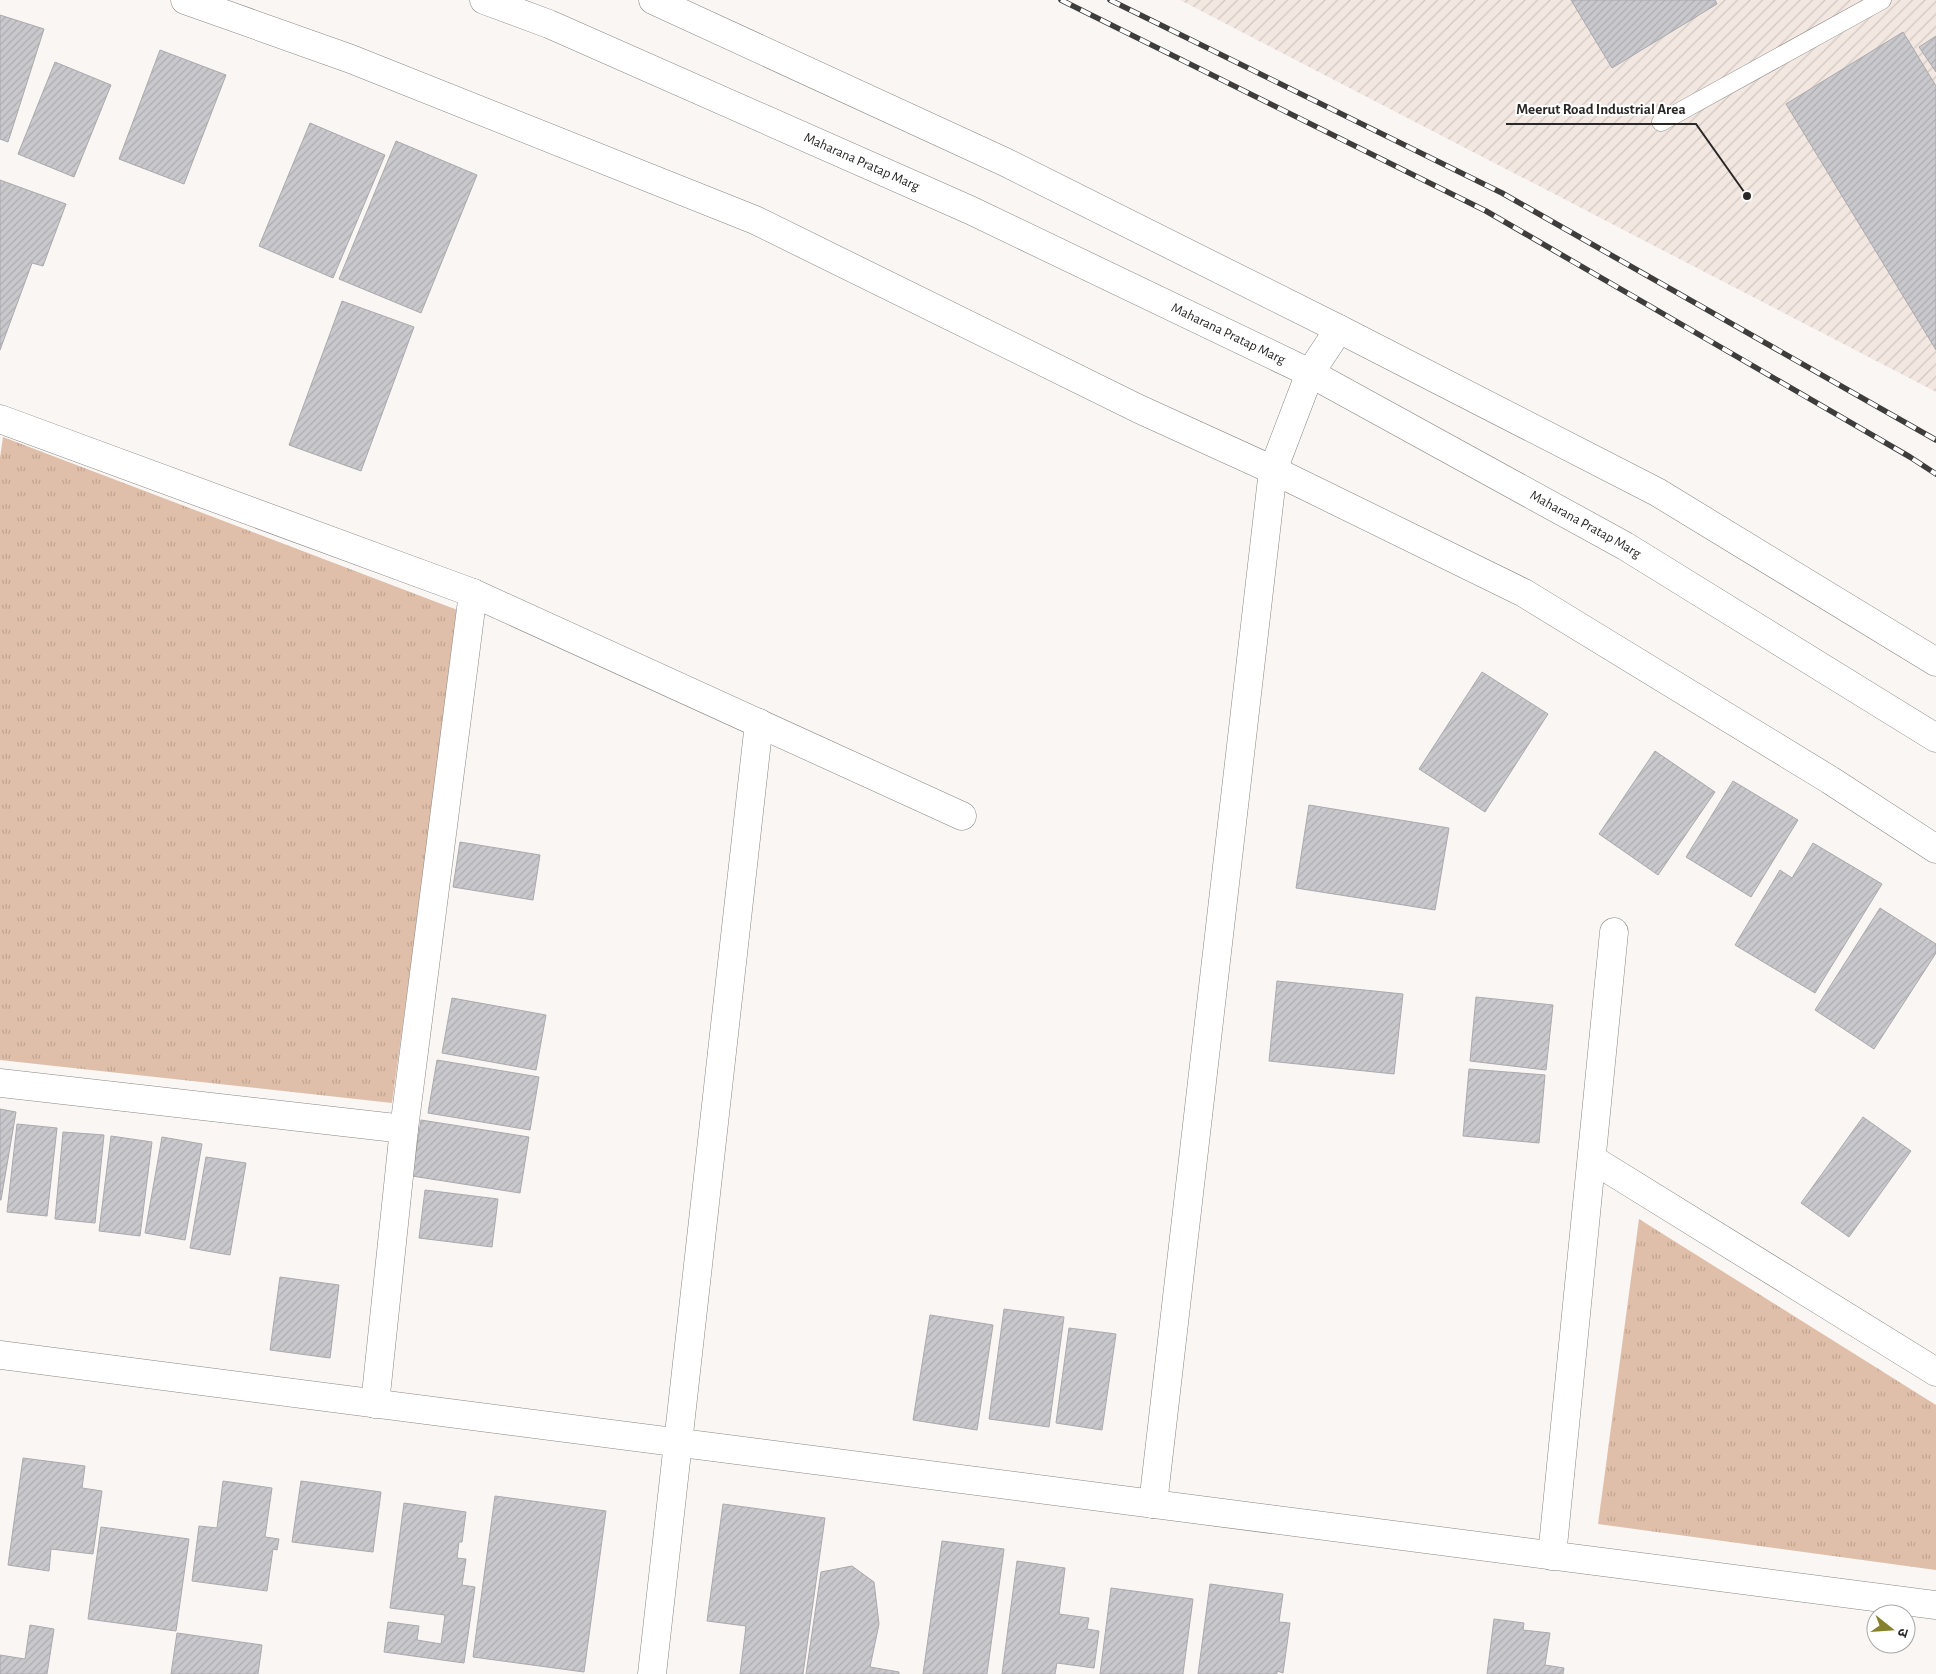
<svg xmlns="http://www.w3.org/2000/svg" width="1936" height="1674" font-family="'Alegreya Sans','Noto Sans Devanagari',sans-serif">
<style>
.industrial{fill:url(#industrial-furrows)}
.grass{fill:url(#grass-tufts)}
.building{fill:url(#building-hatch);stroke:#aaa9ad}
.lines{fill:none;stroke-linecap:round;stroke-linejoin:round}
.service-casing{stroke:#8a8684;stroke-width:19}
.minor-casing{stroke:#8a8684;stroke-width:29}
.secondary-casing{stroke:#8a8684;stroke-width:29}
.service{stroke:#fff;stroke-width:18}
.minor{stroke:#fff;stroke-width:28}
.secondary{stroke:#fff;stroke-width:28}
.rail-casing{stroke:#3f3d3c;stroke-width:5.5}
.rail{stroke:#fff;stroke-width:4;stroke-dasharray:11;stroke-linecap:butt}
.labels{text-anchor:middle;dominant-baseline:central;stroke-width:4;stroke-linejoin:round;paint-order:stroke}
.street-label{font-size:14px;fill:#2a2827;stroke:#fff}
.leader{fill:none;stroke:#2a2827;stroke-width:2}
.callout-dot{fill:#2a2827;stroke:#fff;stroke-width:2}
.callout-label{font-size:15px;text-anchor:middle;font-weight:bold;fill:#2a2827;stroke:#fff;stroke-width:4;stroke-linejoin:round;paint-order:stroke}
</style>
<defs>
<pattern id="industrial-furrows" width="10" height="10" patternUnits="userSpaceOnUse" patternTransform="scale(1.25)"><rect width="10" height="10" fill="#f3e8e1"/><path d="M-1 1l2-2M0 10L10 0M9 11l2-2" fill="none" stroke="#d0c7c1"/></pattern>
<pattern id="grass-tufts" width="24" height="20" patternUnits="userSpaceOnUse" patternTransform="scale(1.25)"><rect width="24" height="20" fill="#dfbfa9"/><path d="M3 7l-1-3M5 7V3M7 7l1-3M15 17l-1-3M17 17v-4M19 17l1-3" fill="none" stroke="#c0a491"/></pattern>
<pattern id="building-hatch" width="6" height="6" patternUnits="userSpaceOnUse" patternTransform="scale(1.25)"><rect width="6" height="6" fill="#c9c8cc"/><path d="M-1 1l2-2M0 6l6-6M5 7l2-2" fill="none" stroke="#adacaf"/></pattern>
</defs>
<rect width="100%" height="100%" fill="#faf6f3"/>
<!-- industrial -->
<path class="industrial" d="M1180,0H1936V392Z"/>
<!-- grass -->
<g class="grass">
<path d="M3,437L460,611L392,1103L0,1060V458Z"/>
<path d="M1639,1219L1936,1405V1570L1598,1524Z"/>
</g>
<!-- building -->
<g class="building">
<path d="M1571,0H1715L1717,4L1612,68Z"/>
<path d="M0,15L44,29L8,142L0,139Z"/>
<path d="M1903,32L1936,86V350L1786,104Z"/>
<path d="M1936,36V72L1919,47Z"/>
<path d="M160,50L226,75L184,184L119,159Z"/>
<path d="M55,62L111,85L74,177L18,154Z"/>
<path d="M310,123L385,155L333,278L259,246Z"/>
<path d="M396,141L477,175L421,313L339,279Z"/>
<path d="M0,180L66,204L43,266L32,263L0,350Z"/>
<path d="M342,301L414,327L361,471L289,445Z"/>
<path d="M1482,672L1548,714L1485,812L1419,769Z"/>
<path d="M1655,751L1715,792L1658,875L1599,834Z"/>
<path d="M1733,781L1798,820L1751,897L1686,857Z"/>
<path d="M1309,805L1449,828L1435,910L1296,888Z"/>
<path d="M460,842L540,855L533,900L453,887Z"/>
<path d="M1813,843L1882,884L1815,993L1735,945L1780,870L1792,878Z"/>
<path d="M1880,908L1936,944V953L1874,1049L1815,1010Z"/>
<path d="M1277,981L1403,994L1394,1074L1269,1061Z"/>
<path d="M1476,997L1553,1005L1546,1070L1470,1061Z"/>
<path d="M452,998L546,1015L536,1070L442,1053Z"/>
<path d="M437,1060L539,1077L530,1130L428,1113Z"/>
<path d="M1469,1069L1545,1075L1539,1143L1463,1136Z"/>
<path d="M0,1109L16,1112L1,1200H0Z"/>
<path d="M1863,1117L1911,1151L1849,1237L1801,1203Z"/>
<path d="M421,1120L529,1137L520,1193L412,1176Z"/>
<path d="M17,1124L57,1128L47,1216L7,1212Z"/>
<path d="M63,1132L104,1135L95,1223L55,1219Z"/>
<path d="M111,1136L152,1142L140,1236L99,1231Z"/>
<path d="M162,1137L202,1144L185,1240L145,1233Z"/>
<path d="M206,1157L246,1163L230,1255L190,1248Z"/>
<path d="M425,1190L498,1199L492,1247L419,1238Z"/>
<path d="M280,1277L339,1285L330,1358L270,1350Z"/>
<path d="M1004,1309L1064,1317L1049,1427L989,1419Z"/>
<path d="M930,1315L993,1325L977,1430L913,1420Z"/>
<path d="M1069,1328L1116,1334L1102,1430L1056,1423Z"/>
<path d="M23,1458L85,1466L82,1488L102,1491L93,1554L51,1549L49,1571L8,1565Z"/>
<path d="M223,1481L272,1488L265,1537L279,1539L277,1550L273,1549L267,1591L192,1581L199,1526L217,1528Z"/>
<path d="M301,1481L381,1492L373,1552L292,1542Z"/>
<path d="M495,1496L606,1511L584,1672L473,1657Z"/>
<path d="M404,1503L466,1512L462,1542H459L457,1558L466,1559L462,1585L475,1587L464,1663L384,1652L388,1622L419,1626L417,1640L441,1644L445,1615L390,1608Z"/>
<path d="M723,1504L825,1518L803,1674H740L746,1626L707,1621Z"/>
<path d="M101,1527L189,1539L176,1631L88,1619Z"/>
<path d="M942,1541L1004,1549L987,1674H923Z"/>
<path d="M1017,1561L1065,1568L1059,1614L1089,1618L1087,1629L1099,1631L1094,1668L1057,1663L1055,1674H1002Z"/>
<path d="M852,1566L874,1582L879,1624L870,1667L899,1672V1674H806L821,1572Z"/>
<path d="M1210,1584L1283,1594L1279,1622L1290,1623L1283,1673L1277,1671V1674H1198Z"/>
<path d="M1111,1588L1193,1599L1183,1674H1100Z"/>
<path d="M1494,1619L1524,1623L1523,1630L1550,1633L1545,1665L1564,1668L1563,1674H1487Z"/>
<path d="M30,1625L54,1629L47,1674H0V1655L25,1659Z"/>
<path d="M177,1633L262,1645L258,1674H171Z"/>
</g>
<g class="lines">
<defs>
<path id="service" d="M1661,122L1882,0"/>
<g id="minor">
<path d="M185,0L351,59L755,220L1139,409L1273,470L1524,593L1830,780L1936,849"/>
<path d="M0,419L473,593L962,816"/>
<path d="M0,1083L404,1129"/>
<path d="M1592,1159L1936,1372"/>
<path d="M0,1355L1936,1605"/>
<path d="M375,1404L404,1129L473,593"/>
<path d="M1153,1504L1273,470L1310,373L1339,329"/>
<path d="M1552,1556L1614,932"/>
<path d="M652,1674L759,723"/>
</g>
<g id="secondary">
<path id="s1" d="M484,0L549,24L970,210L1310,373L1625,546L1936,738"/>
<path d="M653,0L1005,162L1339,329L1657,492L1936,662"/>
</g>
</defs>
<!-- service casing -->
<use href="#service" class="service-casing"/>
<!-- minor casing -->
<use href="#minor" class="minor-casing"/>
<!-- secondary casing -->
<use href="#secondary" class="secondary-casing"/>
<!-- service -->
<use href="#service" class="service"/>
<!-- minor -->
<use href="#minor" class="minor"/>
<!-- secondary -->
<use href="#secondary" class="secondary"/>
<defs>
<g id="rail">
<path d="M1061,0L1486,211L1910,457L1936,474"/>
<path d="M1110,0L1502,193L1936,440"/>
</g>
</defs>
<!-- rail casing -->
<use href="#rail" class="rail-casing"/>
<!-- rail -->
<use href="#rail" class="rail"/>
</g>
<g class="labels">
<!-- street labels -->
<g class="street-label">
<text stroke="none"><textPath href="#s1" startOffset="411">Maharana Pratap Marg</textPath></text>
<text stroke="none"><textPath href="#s1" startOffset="816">Maharana Pratap Marg</textPath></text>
<text stroke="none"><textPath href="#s1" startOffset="1221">Maharana Pratap Marg</textPath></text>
</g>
</g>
<!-- callouts -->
<path class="leader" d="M1747 196L1696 124H1506"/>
<circle class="callout-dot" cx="1747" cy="196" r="5"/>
<g class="callout-label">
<text x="1601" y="114">Meerut Road Industrial Area</text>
</g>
<!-- north arrow -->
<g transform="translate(1891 1629) rotate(107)"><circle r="24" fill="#ffffff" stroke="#aaa9a9"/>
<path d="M0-4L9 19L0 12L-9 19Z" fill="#85822a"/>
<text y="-8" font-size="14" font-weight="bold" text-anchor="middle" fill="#2a2827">उ</text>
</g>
</svg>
